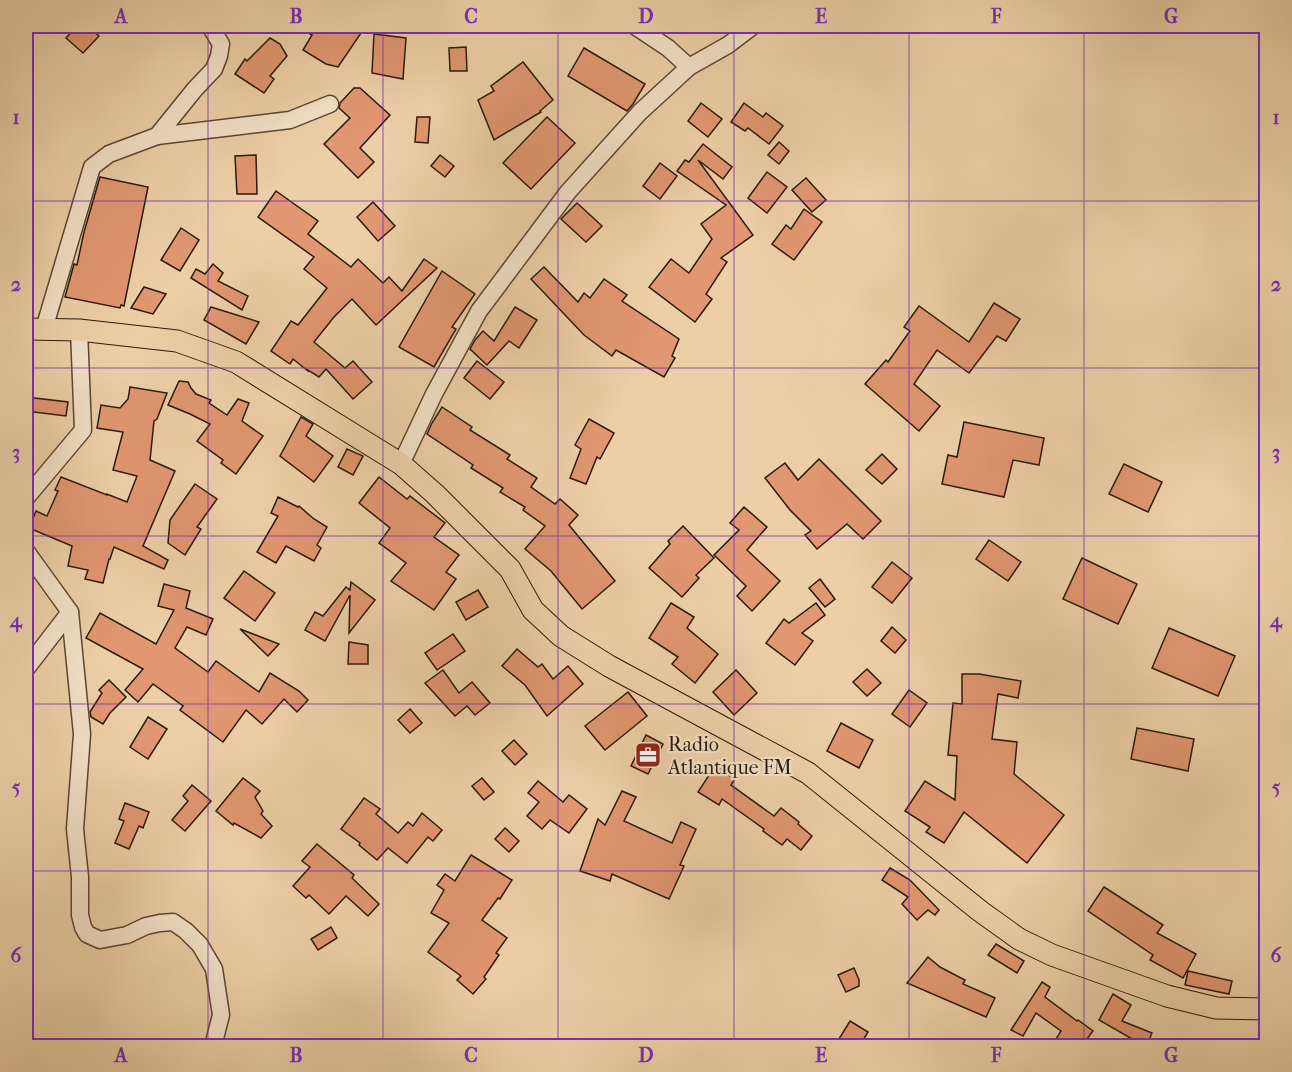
<svg xmlns="http://www.w3.org/2000/svg" width="1292" height="1072" font-family="'IM FELL French Canon',serif">
<style>
.building{fill:#e19771;stroke:#2a1a0b;stroke-width:1.5}
.lines{fill:none;stroke-linecap:round;stroke-linejoin:round}
.minor-casing{stroke:#5b4732;stroke-width:19}
.major-casing{stroke:#2a1a0b;stroke-width:23}
.minor{stroke:#f3e0c6;stroke-width:16}
.major{stroke:#edcfa7;stroke-width:21}
.grid{fill:none;stroke:#7b2cbf;stroke-width:1.5;stroke-opacity:0.55}
.labels{text-anchor:middle;dominant-baseline:central;stroke-width:4.5;stroke-linejoin:round;paint-order:stroke}
.poi-label{font-size:20px;fill:#2a1a0b;stroke:#f3e0c6;text-anchor:start}
.neatline{fill:none;stroke:#7b2cbf;stroke-width:2}
.grid-label{font-size:20px;text-anchor:middle;font-weight:bold;fill:#7b2cbf}
</style>
<rect width="100%" height="100%" fill="#edcfa7"/>
<filter id="stains"><feTurbulence type="fractalNoise" baseFrequency=".00333" numOctaves="4"/><feColorMatrix values="0 0 0 0 .2 0 0 0 0 .09 0 0 0 0 .02 0 0 0 .5 -.17"/></filter>
<radialGradient id="worn" r=".72"><stop offset=".6" stop-color="#630" stop-opacity="0"/><stop offset="1" stop-color="#630" stop-opacity=".3"/></radialGradient>
<!-- building -->
<g class="building">
<path d="M77,26H88L99,36L83,53L66,38Z"/>
<path d="M297,26H359L355,32L361,33L338,67L326,64L303,50L312,35Z"/>
<path d="M374,34L406,38L403,79L372,73Z"/>
<path d="M270,38L280,44L287,56L270,76L274,79L264,93L235,74L245,59L247,61Z"/>
<path d="M466,47L467,71H450L449,48Z"/>
<path d="M584,48L645,84L633,104L627,111L568,76Z"/>
<path d="M523,62L553,100L540,111L541,112L494,140L478,100L494,91L491,86Z"/>
<path d="M354,88H360L390,115L360,148L374,162L358,178L324,144L350,118L339,108L340,103Z"/>
<path d="M701,103L722,119L708,137L688,121Z"/>
<path d="M744,103L763,117L766,113L783,126L769,144L748,128L745,131L731,122Z"/>
<path d="M417,117H430L428,143L415,142Z"/>
<path d="M547,117L575,143L531,189L503,163Z"/>
<path d="M779,142L789,151L779,164L768,155Z"/>
<path d="M703,144L732,167L723,179L698,160L753,235L721,258L727,262L706,294L712,299L695,322L649,287L671,259L689,273L712,239L701,224L726,205L677,171L685,160L689,162Z"/>
<path d="M256,155L257,194H237L235,156Z"/>
<path d="M440,155L454,166L445,177L431,166Z"/>
<path d="M660,163L677,176L660,199L643,186Z"/>
<path d="M767,172L787,187L767,213L748,198Z"/>
<path d="M100,177L148,187L124,306L121,305L120,308L65,297L74,264L77,265L84,232Z"/>
<path d="M806,178L826,200L812,212L792,190Z"/>
<path d="M276,191L318,221L308,234L351,267L358,259L383,283L389,277L402,291L424,259L437,268L376,325L352,299L334,317L314,342L345,368L353,361L372,382L353,399L326,369L319,377L308,370V371L293,359L290,364L271,351L291,321L298,325L327,288L304,269L314,257L258,217Z"/>
<path d="M373,202L395,226L378,241L357,217Z"/>
<path d="M577,203L602,226L586,242L561,219Z"/>
<path d="M804,209L822,222L794,260L772,244L786,225L791,229Z"/>
<path d="M181,228L199,240L180,271L161,260Z"/>
<path d="M213,264L223,273L218,281L248,296L242,310L191,278L196,269L205,274Z"/>
<path d="M544,267L578,302L584,293L590,298L604,279L627,295L622,301L679,339L672,356L675,358L664,377L616,350L612,356L584,335L531,279Z"/>
<path d="M442,271L475,294L452,327L456,329L434,367L399,347Z"/>
<path d="M144,287L166,294L153,314L131,308Z"/>
<path d="M994,303L1020,319L1006,341L997,336L969,373L937,350L914,384L940,406L919,431L865,384L886,360L888,362L910,331L904,327L919,306L969,342Z"/>
<path d="M211,307L259,322L246,344L204,320Z"/>
<path d="M515,307L537,320L519,348L509,341L487,365L470,349L475,340L483,331L494,341Z"/>
<path d="M477,361L504,382L490,399L464,378Z"/>
<path d="M179,381L188,382L191,388L196,394L211,400L209,403L227,415L238,399L249,403L242,421L263,436L236,474L221,463L223,460L197,441L210,424L190,414L168,405Z"/>
<path d="M130,387L167,393L157,419L154,421L150,460L175,471L143,546L168,560L164,569L114,547L110,559H109L103,583L85,579L88,570L68,566L72,546L29,528L36,511L47,516L58,491L55,490L61,477L107,495V494L127,502L137,476L113,470L123,432L97,428L101,405L120,408L128,399Z"/>
<path d="M26,397L68,402L66,416L26,411Z"/>
<path d="M442,407L472,427L470,430L510,455L507,459L537,478L531,487L555,504L560,499L578,515L569,525L615,581L582,609L551,571L525,549L545,526L523,510L525,507L500,492L503,488L471,468L473,465L427,434L432,423Z"/>
<path d="M301,417L313,424L306,436L333,456L314,482L280,456Z"/>
<path d="M589,419L614,433L600,459L597,457L586,484L570,478L581,449L575,445Z"/>
<path d="M964,422L1044,438L1039,465L1013,460L1004,497L942,484L948,455L957,457Z"/>
<path d="M347,449L363,456L353,475L338,467Z"/>
<path d="M882,454L897,469L882,484L866,470Z"/>
<path d="M819,459L881,521L863,539L847,524L817,549L805,535L811,531L790,510L765,478L785,463L798,480Z"/>
<path d="M1124,464L1162,482L1148,512L1109,494Z"/>
<path d="M379,477L407,499L410,496L445,523L434,537L459,555L446,572L456,579L434,610L391,581L406,563L379,543L390,528L359,503Z"/>
<path d="M195,484L217,499L197,527L201,529L185,555L168,543L170,520Z"/>
<path d="M278,497L298,507L299,506L314,519L327,527L317,545L321,548L314,561L286,546L276,563L257,552L278,516L271,513Z"/>
<path d="M744,507L767,527L747,550L780,581L752,611L737,596L746,586L714,555L739,530L730,523Z"/>
<path d="M683,526L714,558L696,575L699,578L682,597L649,568L670,544L668,541Z"/>
<path d="M989,540L1021,562L1008,581L976,559Z"/>
<path d="M1082,558L1137,584L1118,624L1063,599Z"/>
<path d="M892,562L912,578L892,603L872,587Z"/>
<path d="M244,571L275,593L255,621L224,598Z"/>
<path d="M820,579L835,599L825,607L809,588Z"/>
<path d="M351,582L375,600L349,633L350,595L325,641L305,630L315,612L323,616L346,587L350,590Z"/>
<path d="M164,584L190,591L186,608L213,619L206,635L187,627L175,648L208,672L216,661L259,692L270,673L299,691L308,700L297,712L284,699L262,724L246,710L223,742L180,710L183,706L153,684L138,702L125,690L143,669L86,638L100,613L156,644L174,610L158,606Z"/>
<path d="M478,590L488,607L466,620L456,602Z"/>
<path d="M671,603L694,617L687,628L718,654L695,683L672,664L678,657L649,638Z"/>
<path d="M816,603L825,615L802,633L813,641L795,665L766,643L784,619L789,623Z"/>
<path d="M892,627L906,640L895,653L881,641Z"/>
<path d="M1169,628L1235,656L1218,696L1152,668Z"/>
<path d="M240,629L279,644L268,656Z"/>
<path d="M453,634L465,651L437,670L425,653Z"/>
<path d="M349,642L368,645V664H348Z"/>
<path d="M517,649L538,667L542,664L553,679L568,666L583,684L547,716L525,685L502,666Z"/>
<path d="M867,669L881,683L867,696L853,682Z"/>
<path d="M443,670L459,693L472,682L490,703L475,715L467,706L455,716L425,683Z"/>
<path d="M736,670L757,693L734,715L713,692Z"/>
<path d="M962,674H979L1021,681L1018,698L998,694L992,739L1017,742L1014,774L1064,815L1027,863L964,812L944,843L926,832L930,827L905,811L925,781L955,800L957,756L948,755L953,703L962,704Z"/>
<path d="M109,680L126,697L110,713L103,724L91,717L90,712L102,693L99,690Z"/>
<path d="M909,690L927,703L910,727L892,714Z"/>
<path d="M628,692L647,716L605,750L585,726Z"/>
<path d="M410,709L422,723L410,733L398,720Z"/>
<path d="M148,717L167,729L148,759L130,747Z"/>
<path d="M841,723L873,740L859,768L827,751Z"/>
<path d="M1137,728L1194,739L1188,771L1131,759Z"/>
<path d="M646,735L663,744L648,774L631,766Z"/>
<path d="M514,740L527,754L515,765L502,751Z"/>
<path d="M715,766L735,779L731,785L774,816L781,808L799,822L798,824L812,836L801,850L787,839L782,845L763,831L764,829L722,799L719,805L698,792Z"/>
<path d="M243,778L260,791L255,797L263,811L261,814L272,826L261,838L234,823L233,825L216,811Z"/>
<path d="M482,778L494,792L484,800L472,786Z"/>
<path d="M538,781L563,802L569,795L587,809L569,833L550,820L542,829L527,816L539,802L528,793Z"/>
<path d="M192,785L211,801L185,831L172,820L188,801L183,796Z"/>
<path d="M622,791L636,797L624,821L672,843L681,822L696,829L680,865L684,866L669,899L612,874L610,881L580,871L598,819L605,825Z"/>
<path d="M364,798L380,809L376,814L398,833L408,822L413,826L422,813L442,830L433,841L428,837L407,863L388,848L377,860L359,845L360,843L341,829Z"/>
<path d="M125,803L149,812L143,828L139,826L129,849L115,843L124,821L119,819Z"/>
<path d="M505,828L519,841L509,852L495,839Z"/>
<path d="M317,844L354,875L352,878L379,904L368,916L346,896L329,914L309,895L306,898L293,886L310,867L302,861Z"/>
<path d="M471,855L512,880L500,899L498,898L482,920L507,938L496,953L499,955L484,977L486,979L473,994L457,980L461,976L428,952L449,923L431,913L444,890L437,885L445,874L455,881Z"/>
<path d="M890,868L910,880L939,910L935,915L928,910L917,920L902,904L908,897L882,880Z"/>
<path d="M1104,887L1163,925L1157,933L1196,954L1183,978L1150,960L1153,955L1088,911Z"/>
<path d="M331,927L337,938L318,950L311,939Z"/>
<path d="M996,944L1024,961L1017,973L988,955Z"/>
<path d="M928,957L940,967L965,980L963,984L995,998L986,1017L907,983Z"/>
<path d="M854,968L859,980V986L846,992L838,975Z"/>
<path d="M1188,971L1232,981L1229,994L1185,985Z"/>
<path d="M1042,982L1050,987L1045,997L1077,1021L1078,1020L1093,1031L1081,1047H1051L1061,1031L1036,1013L1023,1036L1011,1030Z"/>
<path d="M1113,994L1131,1005L1122,1021L1152,1033L1146,1047L1099,1020Z"/>
<path d="M850,1021L868,1032L859,1047H834Z"/>
</g>
<g class="lines">
<defs>
<g id="minor">
<path d="M635,26L668,48L689,67"/>
<path d="M157,136L290,120L330,104"/>
<path d="M44,329L92,167L109,154L157,136L195,89L214,69L219,56L221,44L210,26"/>
<path d="M401,464L434,394L479,311L568,192L640,112L689,67L728,45L753,26"/>
<path d="M26,498L83,430L79,330"/>
<path d="M26,551L70,612L82,734L75,829L80,877V915L83,927L87,934L100,940L127,935L146,926L160,923L173,922L186,931L200,945L214,969L221,1015L213,1046"/>
<path d="M26,669L70,612"/>
</g>
<path id="major" d="M26,329L79,330L177,341L236,362L401,464L435,494L510,569L533,610L561,636L609,666L808,773L980,911L1019,939L1052,955L1167,996L1216,1008L1266,1009"/>
</defs>
<!-- minor casing -->
<use href="#minor" class="minor-casing"/>
<!-- major casing -->
<use href="#major" class="major-casing"/>
<!-- minor -->
<use href="#minor" class="minor"/>
<!-- major -->
<use href="#major" class="major"/>
</g>
<!-- grid -->
<path class="grid" d="M208,26V1046M383,26V1046M558,26V1046M734,26V1046M909,26V1046M1084,26V1046M26,201H1266M26,368H1266M26,536H1266M26,704H1266M26,871H1266"/>
<!-- icons -->
<defs>
<symbol id="office-square" viewBox="-11 -11 22 22"><rect x="-9" y="-9" width="18" height="18" rx="4" fill="#8f2418" stroke="#f3e0c6"/><path d="M-6-3h4V-5.5h4V-3h4V5H-6ZM-1-4.5V-3h2v-1.5ZM-6 0V1H6V0Z" fill="#fff"/></symbol>
</defs>
<g fill-rule="evenodd">
<use href="#office-square" x="633" y="740" width="30" height="30"/>
</g>
<g class="labels">
<!-- poi labels -->
<g class="poi-label">
<text x="668" y="744">Radio<tspan x="668" dy="23">Atlantique FM</tspan></text>
</g>
</g>
<!-- margin -->
<rect width="1292" height="1072" fill="none" stroke="#edcfa7" stroke-width="66"/>
<rect x="33" y="33" width="1226" height="1006" class="neatline"/>
<g class="grid-label">
<text x="121" y="23">A</text>
<text x="296" y="23">B</text>
<text x="471" y="23">C</text>
<text x="646" y="23">D</text>
<text x="821" y="23">E</text>
<text x="996" y="23">F</text>
<text x="1171" y="23">G</text>
<text x="16" y="124">1</text>
<text x="1276" y="124">1</text>
<text x="16" y="291">2</text>
<text x="1276" y="291">2</text>
<text x="16" y="459">3</text>
<text x="1276" y="459">3</text>
<text x="16" y="627">4</text>
<text x="1276" y="627">4</text>
<text x="16" y="794">5</text>
<text x="1276" y="794">5</text>
<text x="16" y="962">6</text>
<text x="1276" y="962">6</text>
<text x="121" y="1062">A</text>
<text x="296" y="1062">B</text>
<text x="471" y="1062">C</text>
<text x="646" y="1062">D</text>
<text x="821" y="1062">E</text>
<text x="996" y="1062">F</text>
<text x="1171" y="1062">G</text>
</g>
<rect width="100%" height="100%" filter="url(#stains)"/>
<rect width="100%" height="100%" fill="url(#worn)"/>
</svg>
